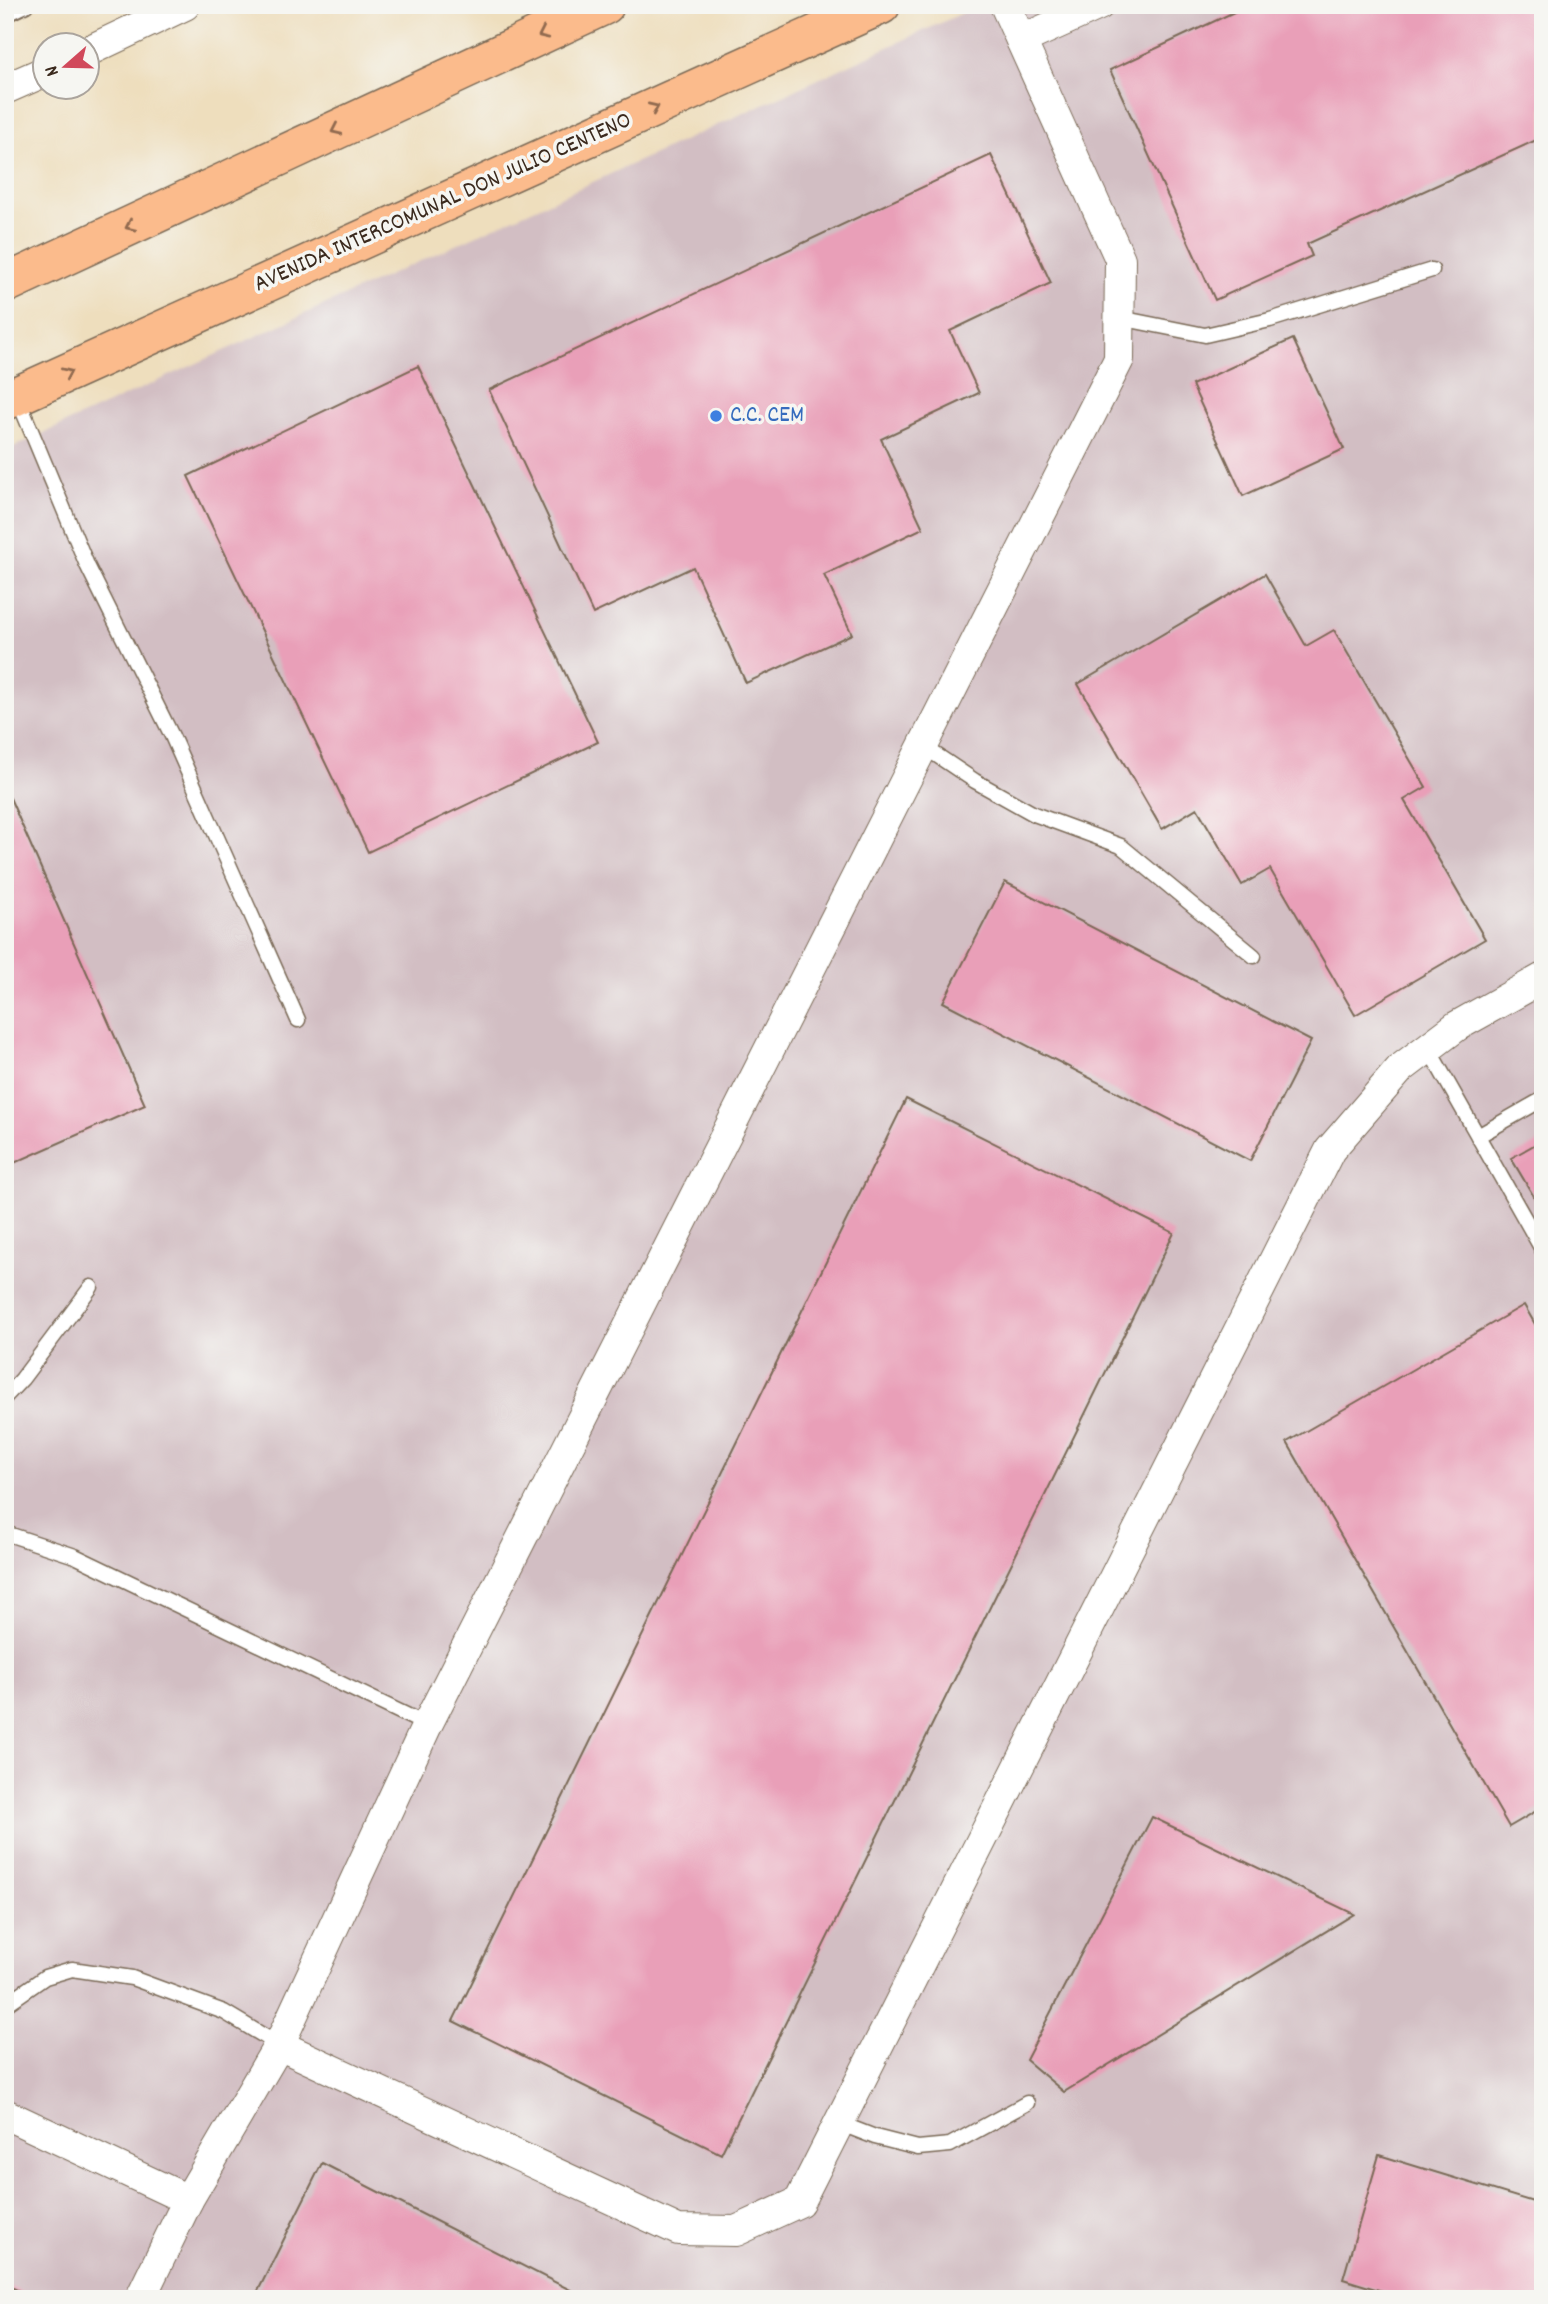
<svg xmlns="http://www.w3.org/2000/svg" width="1548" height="2304" font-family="Dekko,sans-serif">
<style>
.industrial{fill:#d2bec3}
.building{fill:#e99fb8}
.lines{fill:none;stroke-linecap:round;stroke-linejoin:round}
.service-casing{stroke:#7a6956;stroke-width:17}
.minor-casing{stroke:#7a6956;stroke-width:32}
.primary-casing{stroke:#7a6956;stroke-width:41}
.service{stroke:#fff;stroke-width:14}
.minor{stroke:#fff;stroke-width:30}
.primary{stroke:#fbbb8c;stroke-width:38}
.oneway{stroke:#916b50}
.shop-dot{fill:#3f7fe0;stroke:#f6f6f2;stroke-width:2.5}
.labels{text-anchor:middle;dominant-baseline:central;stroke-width:7;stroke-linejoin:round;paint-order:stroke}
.street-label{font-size:24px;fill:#3b2a1e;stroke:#f6f6f2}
.shop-label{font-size:24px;fill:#366cbe;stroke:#f6f6f2;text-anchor:start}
</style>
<rect width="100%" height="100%" fill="#f6f6f2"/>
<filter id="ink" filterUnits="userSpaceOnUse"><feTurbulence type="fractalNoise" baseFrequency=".0143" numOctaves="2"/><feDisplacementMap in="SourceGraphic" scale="14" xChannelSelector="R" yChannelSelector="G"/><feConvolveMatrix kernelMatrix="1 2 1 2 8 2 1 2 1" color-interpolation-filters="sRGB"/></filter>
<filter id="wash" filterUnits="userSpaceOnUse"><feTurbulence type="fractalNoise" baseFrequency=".00686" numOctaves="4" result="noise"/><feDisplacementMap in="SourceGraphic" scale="28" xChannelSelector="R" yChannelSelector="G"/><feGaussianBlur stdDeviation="1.57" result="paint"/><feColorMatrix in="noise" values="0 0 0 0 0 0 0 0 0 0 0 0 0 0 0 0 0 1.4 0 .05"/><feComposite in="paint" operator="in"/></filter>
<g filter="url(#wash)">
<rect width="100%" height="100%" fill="#eedebd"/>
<!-- industrial -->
<path class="industrial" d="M980,5H1543V2299H5V451Z"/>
<g id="blocks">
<!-- building -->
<g class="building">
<path d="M1249,5H1543V137L1307,244L1312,256L1215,300L1110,70Z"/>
<path d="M991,155L1051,283L950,331L979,393L881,439L923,528L824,575L852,634L746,683L693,567L593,614L489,390Z"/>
<path d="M1293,339L1344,449L1243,496L1192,385Z"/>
<path d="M418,366L598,742L368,852L188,476Z"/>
<path d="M1265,574L1306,646L1334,630L1426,787L1404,800L1485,939L1355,1015L1270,869L1242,885L1197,808L1162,829L1078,684Z"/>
<path d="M10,798L145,1105L5,1167V800Z"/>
<path d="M1005,882L1311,1041L1250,1161L943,1002Z"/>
<path d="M906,1099L1174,1233L721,2154L453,2021Z"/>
<path d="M1543,1140V1212L1511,1158Z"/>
<path d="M1524,1305L1543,1338V1807L1509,1827L1287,1442Z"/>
<path d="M1152,1817L1354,1914L1064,2092L1026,2060Z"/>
<path d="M1379,2155L1543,2205V2299H1408L1343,2279Z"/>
<path d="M322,2163L588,2299H254Z"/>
<path d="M5,2284L35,2299H5Z"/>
</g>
</g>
</g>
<g filter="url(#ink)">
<use href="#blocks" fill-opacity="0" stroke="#7a6956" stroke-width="2"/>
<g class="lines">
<defs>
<g id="service">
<path d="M5,15L26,5"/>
<path d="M1120,318L1205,335L1270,320L1432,270"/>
<path d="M17,397L87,565L172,736L298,1020"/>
<path d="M923,746L975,781L1034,814L1121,846L1254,956"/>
<path d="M1428,1048L1543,1251"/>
<path d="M1478,1136L1543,1099"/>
<path d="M5,1397L22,1379L91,1287"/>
<path d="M5,1533L75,1556L427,1725"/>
<path d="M5,2005L45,1977L72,1969L132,1978L224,2012L279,2045"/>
<path d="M839,2123L875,2137L918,2148L950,2145L1027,2103"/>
</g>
<g id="minor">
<path d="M1021,40L1099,5"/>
<path d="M88,51L185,5"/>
<path d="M5,89L46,71"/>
<path d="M279,2045L678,2230L736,2231L799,2202L1330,1150L1400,1069L1457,1026L1543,978"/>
<path d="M5,2114L188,2200"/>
<path d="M140,2299L188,2200L279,2045L427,1725L1119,359L1120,259L1005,5"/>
</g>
<g id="primary">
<path d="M5,284L605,5"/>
<path d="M5,401L881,5"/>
</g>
</defs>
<!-- service casing -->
<use href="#service" class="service-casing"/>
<!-- minor casing -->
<use href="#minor" class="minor-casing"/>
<!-- primary casing -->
<use href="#primary" class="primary-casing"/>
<!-- service -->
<use href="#service" class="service"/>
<!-- minor -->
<use href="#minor" class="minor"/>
<!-- primary -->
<use href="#primary" class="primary"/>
</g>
<!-- one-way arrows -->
<defs><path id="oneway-chevron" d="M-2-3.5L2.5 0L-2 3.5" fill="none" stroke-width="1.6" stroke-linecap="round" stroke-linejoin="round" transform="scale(1.75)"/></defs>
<g class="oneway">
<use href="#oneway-chevron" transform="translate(543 34) rotate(155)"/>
<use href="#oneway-chevron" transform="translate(654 108) rotate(-24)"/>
<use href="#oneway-chevron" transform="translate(336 130) rotate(155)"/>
<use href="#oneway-chevron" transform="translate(130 226) rotate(155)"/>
<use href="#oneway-chevron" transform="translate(67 373) rotate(-24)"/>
</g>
</g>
<!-- markers -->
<circle class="shop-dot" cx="716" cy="416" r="7"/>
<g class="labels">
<!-- street labels -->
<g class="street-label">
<text transform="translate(443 203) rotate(-24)">AVENIDA INTERCOMUNAL DON JULIO CENTENO</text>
</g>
<!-- shop labels -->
<g class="shop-label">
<text x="730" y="416">C.C. CEM</text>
</g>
</g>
<!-- margin -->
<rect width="1548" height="2304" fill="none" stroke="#f6f6f2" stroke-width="28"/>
<!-- north arrow -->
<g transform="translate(66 66) rotate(250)"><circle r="33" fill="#f6f6f2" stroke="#aba49d" stroke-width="2"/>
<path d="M0-5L12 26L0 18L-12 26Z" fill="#d1495b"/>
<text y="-10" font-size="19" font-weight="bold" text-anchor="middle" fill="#3b2a1e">N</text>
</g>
</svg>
